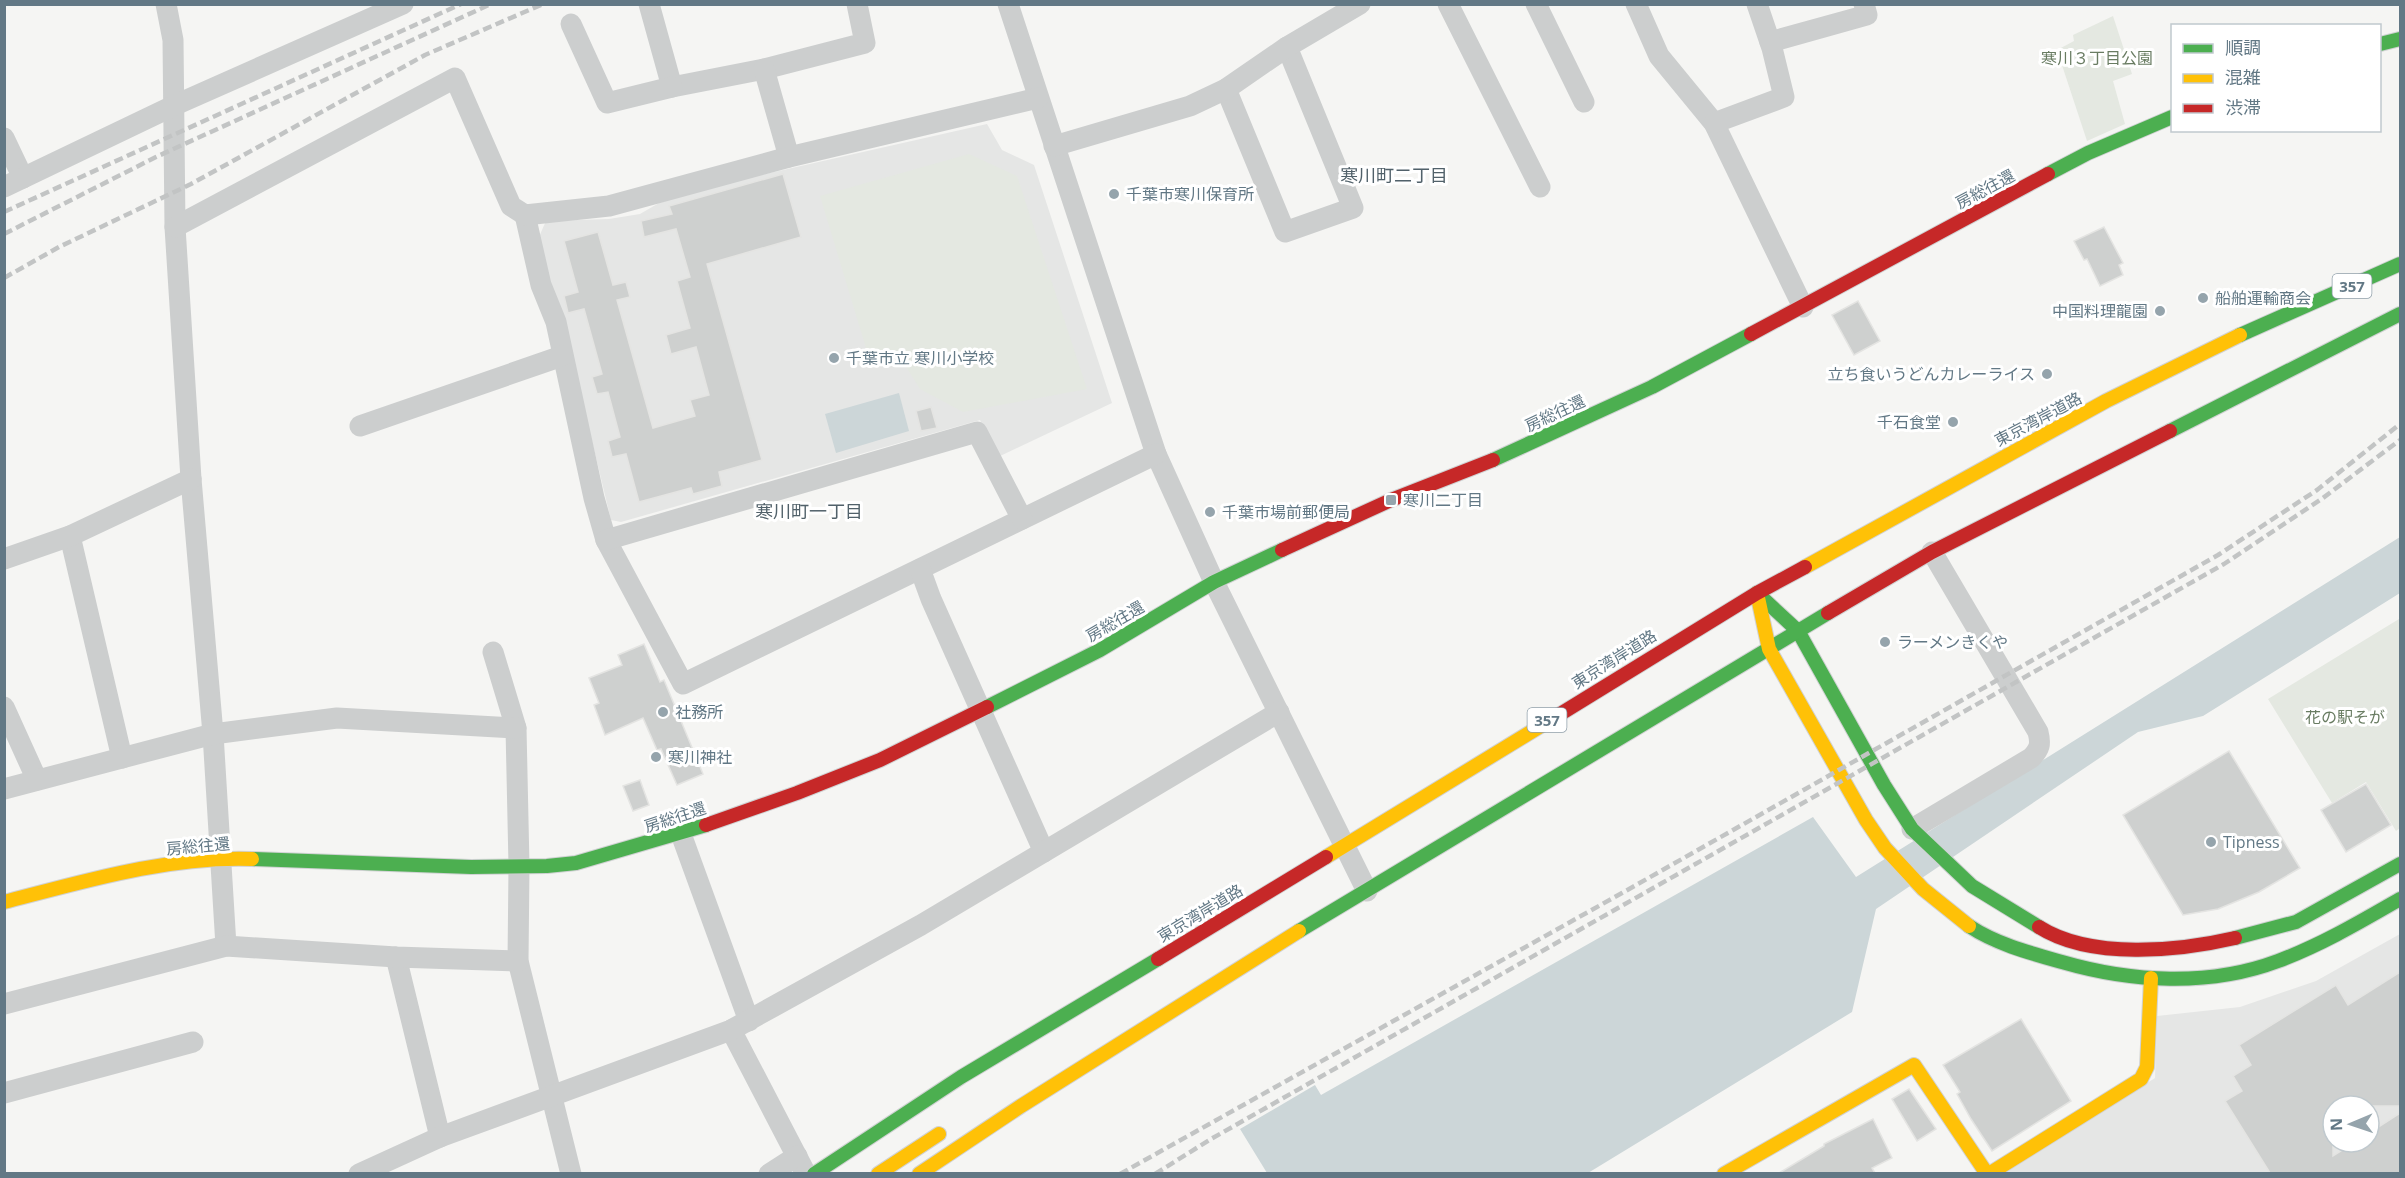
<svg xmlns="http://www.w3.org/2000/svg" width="2405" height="1178" font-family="'Open Sans','Noto Sans JP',sans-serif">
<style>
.built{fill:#e5e6e5;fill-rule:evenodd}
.green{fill:#e4e8e1}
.water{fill:#ccd6d8}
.building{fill:#ced0cf;stroke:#e4e4e2;stroke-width:1.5}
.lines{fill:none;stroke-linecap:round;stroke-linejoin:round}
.fast-casing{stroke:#d0d2d3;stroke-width:16}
.slow-casing{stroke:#d0d2d3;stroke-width:16}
.jam-casing{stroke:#d0d2d3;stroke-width:16}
.street{stroke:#cccece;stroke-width:21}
.fast{stroke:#4caf50;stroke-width:14}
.slow{stroke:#ffc107;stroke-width:14}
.jam{stroke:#c62828;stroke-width:14}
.rail{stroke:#c2c4c4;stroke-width:4.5;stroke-dasharray:9 4.5;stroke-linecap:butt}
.poi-dot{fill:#95a4ac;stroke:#fff;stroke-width:2}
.labels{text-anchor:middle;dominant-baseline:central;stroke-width:6;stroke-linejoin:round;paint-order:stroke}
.shield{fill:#fff;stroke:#91a0aa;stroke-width:1.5}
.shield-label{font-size:15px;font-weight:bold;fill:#627885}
.park-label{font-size:16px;fill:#697c62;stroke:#fff}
.street-label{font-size:16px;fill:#627885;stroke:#fff}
.poi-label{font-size:16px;fill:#627885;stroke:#fff;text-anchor:start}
.neighbourhood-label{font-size:18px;fill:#51616a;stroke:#fff}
</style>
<rect width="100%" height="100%" fill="#f5f5f3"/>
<!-- built -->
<g class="built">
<path d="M987,124L1002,150L1034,165L1112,403L998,457L980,420L621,522L611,520L561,312L548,282L538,239L546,221L609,219L640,214L659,203L716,185Z"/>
<path d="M2400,934V1173L2004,1174L2155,1078L2157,1016L2240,1007L2316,981ZM2333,1106H2369V1142H2333Z"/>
</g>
<!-- green -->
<g class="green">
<path d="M2113,16L2132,74L2113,81L2125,124L2087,141L2057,50L2074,41L2073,35Z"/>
<path d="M969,154L1017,176L1087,389L963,412L920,389L898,354L869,358L820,196Z"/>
<path d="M2399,619L2400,828L2396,831L2366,782L2332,803L2268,699Z"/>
</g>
<!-- water -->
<g class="water">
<path d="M899,393L909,431L836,453L825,414Z"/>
<path d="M2400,537V593L2203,716L2138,732L1876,909L1852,1012L1588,1173H1267L1240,1129L1315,1085L1321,1095L1813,817L1856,877Z"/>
</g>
<!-- building -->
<g class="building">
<path d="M783,174L801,237L707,264L762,460L719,472L722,486L693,494L691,488L639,502L626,454L612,457L608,441L620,437L608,392L597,394L592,377L602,374L584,309L568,313L564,296L578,292L564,241L598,232L613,285L626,282L630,297L617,300L653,428L695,416L690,400L709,395L696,347L671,354L666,335L690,328L677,281L690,277L676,229L644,237L641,221L672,214L669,206Z"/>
<path d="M2104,227L2123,263L2119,265L2123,275L2100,286L2087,259L2084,260L2074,241Z"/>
<path d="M1858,301L1880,341L1854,355L1832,315Z"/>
<path d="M931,407L937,428L921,431L916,411Z"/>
<path d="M644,644L660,682L664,680L703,774L677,785L661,749L657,750L643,718L605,735L594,705L599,703L589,678L622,665L618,655Z"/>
<path d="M2229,751L2300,868L2259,892L2218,909L2183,915L2123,815Z"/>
<path d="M640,780L649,805L633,811L623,786Z"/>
<path d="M2366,784L2391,825L2346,852L2321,810Z"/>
<path d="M2400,972V1106H2333V1156L2355,1142H2369V1133L2400,1113V1173H2270L2225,1101L2242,1091L2233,1076L2251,1065L2239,1045L2336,985L2348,1005Z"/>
<path d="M2021,1019L2071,1101L1992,1151L1971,1119L1957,1094L1960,1092L1943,1065Z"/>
<path d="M1909,1089L1936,1129L1917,1141L1892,1099Z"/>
<path d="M1873,1119L1892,1158L1872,1168L1875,1173H1779L1824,1146V1144Z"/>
</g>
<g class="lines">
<defs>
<g id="fast">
<path d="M2380,44L2400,39"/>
<path d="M2048,174L2088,153L2172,117"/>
<path d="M2240,335L2400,264"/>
<path d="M2170,431L2400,314"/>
<path d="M1493,460L1652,387L1751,334"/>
<path d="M1757,593L1798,631L1884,785L1912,829L1972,886L2039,927"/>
<path d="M987,707L1100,650L1214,582L1282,550"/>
<path d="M252,859L471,867L547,866L576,863L706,825"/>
<path d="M1969,926C1996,944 2030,953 2062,962C2131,982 2209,987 2278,961C2321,945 2360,922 2400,899"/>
<path d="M1299,931L1828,613"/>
<path d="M2235,938L2296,922L2400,864"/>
<path d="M814,1174L961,1077L1158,959"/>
</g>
<g id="slow">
<path d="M1805,567L2106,401L2240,335"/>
<path d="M1757,593L1769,649L1866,820L1885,848L1923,889L1969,926"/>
<path d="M1326,857L1544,724"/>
<path d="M4,902C85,881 168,856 252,859"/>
<path d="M878,1174L939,1134"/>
<path d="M919,1174L1021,1106L1299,931"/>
<path d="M1724,1174L1914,1065L1987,1174"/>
<path d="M1989,1174L2141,1079L2147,1067L2151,978"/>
</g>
<g id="jam">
<path d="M1751,334L2048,174"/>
<path d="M1282,550L1391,500L1493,460"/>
<path d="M1828,613L1932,552L2170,431"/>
<path d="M1544,724L1757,593L1805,567"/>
<path d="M706,825L797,793L880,760L987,707"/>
<path d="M2039,927C2091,960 2179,951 2235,938"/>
<path d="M1158,959L1326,857"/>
</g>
</defs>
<!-- fast casing -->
<use href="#fast" class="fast-casing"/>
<!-- slow casing -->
<use href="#slow" class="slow-casing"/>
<!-- jam casing -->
<use href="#jam" class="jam-casing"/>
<!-- street -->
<g class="street">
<path d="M166,4L173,40L175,227L191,479L213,734L226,946"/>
<path d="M649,4L672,87L764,69L865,43L857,4"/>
<path d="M1008,4L1156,454L1214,582L1367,891"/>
<path d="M1448,4L1540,187"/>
<path d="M1536,4L1584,102"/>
<path d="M1636,4L1659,56L1714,123L1803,307"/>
<path d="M571,24L607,103L672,87"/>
<path d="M1770,42L1867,15L1864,4"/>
<path d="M764,69L789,157"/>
<path d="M1226,89L1285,232L1353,208L1287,47"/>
<path d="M1714,123L1784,97L1772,48L1757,4"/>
<path d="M4,138L23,178"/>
<path d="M1054,146L1190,106L1226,89L1287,47L1360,4"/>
<path d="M4,187L173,106L403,4"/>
<path d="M525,215L541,285L556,322L594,498L606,540L683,684L1156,454"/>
<path d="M175,227L455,78L511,206L525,215L609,206L789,157L1038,98"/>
<path d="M360,426L562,356"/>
<path d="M70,536L122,758"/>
<path d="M606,540L977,432L1022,519"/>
<path d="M4,559L70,536L191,479"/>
<path d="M920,569L931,599L1044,852"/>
<path d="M493,652L516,728L519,866L518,961L571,1174"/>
<path d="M4,707L37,780"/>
<path d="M4,789L213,734L337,718L516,728"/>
<path d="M1912,829L2031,758C2040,749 2041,744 2038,732L1932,552"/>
<path d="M681,834L749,1021"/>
<path d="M396,957L440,1137"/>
<path d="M4,1004L226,946L396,957L518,961"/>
<path d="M731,1030L806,1174"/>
<path d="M4,1093L193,1042"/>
<path d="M359,1174L440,1137L731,1030L921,925L1279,712"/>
<path d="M769,1174L797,1156"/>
</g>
<!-- fast -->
<use href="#fast" class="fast"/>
<!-- slow -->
<use href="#slow" class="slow"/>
<!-- jam -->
<use href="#jam" class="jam"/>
<!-- rail -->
<g class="rail">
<path d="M4,212L461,4"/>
<path d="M4,234L156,157L491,4"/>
<path d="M4,278L59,247L191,184L425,55L543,4"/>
<path d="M1120,1174L1622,893L2218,555L2317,490L2400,424"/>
<path d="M1155,1174L1211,1139L2224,564L2323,498L2400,440"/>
</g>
</g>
<!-- markers -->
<g class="poi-dot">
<circle cx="1114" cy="194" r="6"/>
<circle cx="2203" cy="298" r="6"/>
<circle cx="2160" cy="311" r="6"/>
<circle cx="834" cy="358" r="6"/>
<circle cx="2047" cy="374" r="6"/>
<circle cx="1953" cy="422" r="6"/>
<rect x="1385" y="494" width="12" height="12" rx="3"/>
<circle cx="1210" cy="512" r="6"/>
<circle cx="1885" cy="642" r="6"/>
<circle cx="663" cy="712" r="6"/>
<circle cx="656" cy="757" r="6"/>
<circle cx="2211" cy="842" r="6"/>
</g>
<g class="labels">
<!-- shield labels -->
<g class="shield">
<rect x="2332.5" y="274" width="39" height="24" rx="4.5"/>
<rect x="1527.5" y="708" width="39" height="24" rx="4.5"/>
</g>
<g class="shield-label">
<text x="2352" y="286">357</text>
<text x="1547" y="720">357</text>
</g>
<!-- park labels -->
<g class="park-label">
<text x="2097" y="58">寒川３丁目公園</text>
<text x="2345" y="717">花の駅そが</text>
</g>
<!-- street labels -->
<g class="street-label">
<text transform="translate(1985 189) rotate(-28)">房総往還</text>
<text transform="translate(1555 413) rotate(-25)">房総往還</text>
<text transform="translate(2038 419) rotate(-28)">東京湾岸道路</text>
<text transform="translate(1115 621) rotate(-30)">房総往還</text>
<text transform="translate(1614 659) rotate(-32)">東京湾岸道路</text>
<text transform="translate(675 817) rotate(-18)">房総往還</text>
<text transform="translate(198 846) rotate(-5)">房総往還</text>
<text transform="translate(1200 913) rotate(-31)">東京湾岸道路</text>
</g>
<!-- poi labels -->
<g class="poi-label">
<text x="1126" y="194">千葉市寒川保育所</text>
<text x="2215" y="298">船舶運輸商会</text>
<text x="2148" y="311" text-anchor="end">中国料理龍園</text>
<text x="846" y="358">千葉市立 寒川小学校</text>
<text x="2035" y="374" text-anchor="end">立ち食いうどんカレーライス</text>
<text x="1941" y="422" text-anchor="end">千石食堂</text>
<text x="1403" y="500">寒川二丁目</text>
<text x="1222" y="512">千葉市場前郵便局</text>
<text x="1897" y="642">ラーメンきくや</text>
<text x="675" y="712">社務所</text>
<text x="668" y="757">寒川神社</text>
<text x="2223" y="842">Tipness</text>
</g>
<!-- neighbourhood labels -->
<g class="neighbourhood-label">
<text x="1394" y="175">寒川町二丁目</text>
<text x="809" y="511">寒川町一丁目</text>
</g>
</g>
<!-- border -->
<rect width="2405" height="1178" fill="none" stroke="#627885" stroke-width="12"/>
<!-- legend -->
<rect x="2171" y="24" width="210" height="108" fill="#ffffff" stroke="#c0c9ce" stroke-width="1.5"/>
<rect x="2183" y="44" width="30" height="9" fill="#4caf50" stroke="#c0c9ce" stroke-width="1.5"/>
<text x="2225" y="54" font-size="18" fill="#627885">順調</text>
<rect x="2183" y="74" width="30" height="9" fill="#ffc107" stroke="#c0c9ce" stroke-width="1.5"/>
<text x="2225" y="84" font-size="18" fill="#627885">混雑</text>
<rect x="2183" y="104" width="30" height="9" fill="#c62828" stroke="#c0c9ce" stroke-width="1.5"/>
<text x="2225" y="114" font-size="18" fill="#627885">渋滞</text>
<!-- north arrow -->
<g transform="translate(2351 1124) rotate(268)"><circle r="28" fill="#ffffff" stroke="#c0c9ce" stroke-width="1.5"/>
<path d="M0-4.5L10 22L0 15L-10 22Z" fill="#95a4ac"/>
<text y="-9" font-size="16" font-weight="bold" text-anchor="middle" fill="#627885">N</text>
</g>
</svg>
